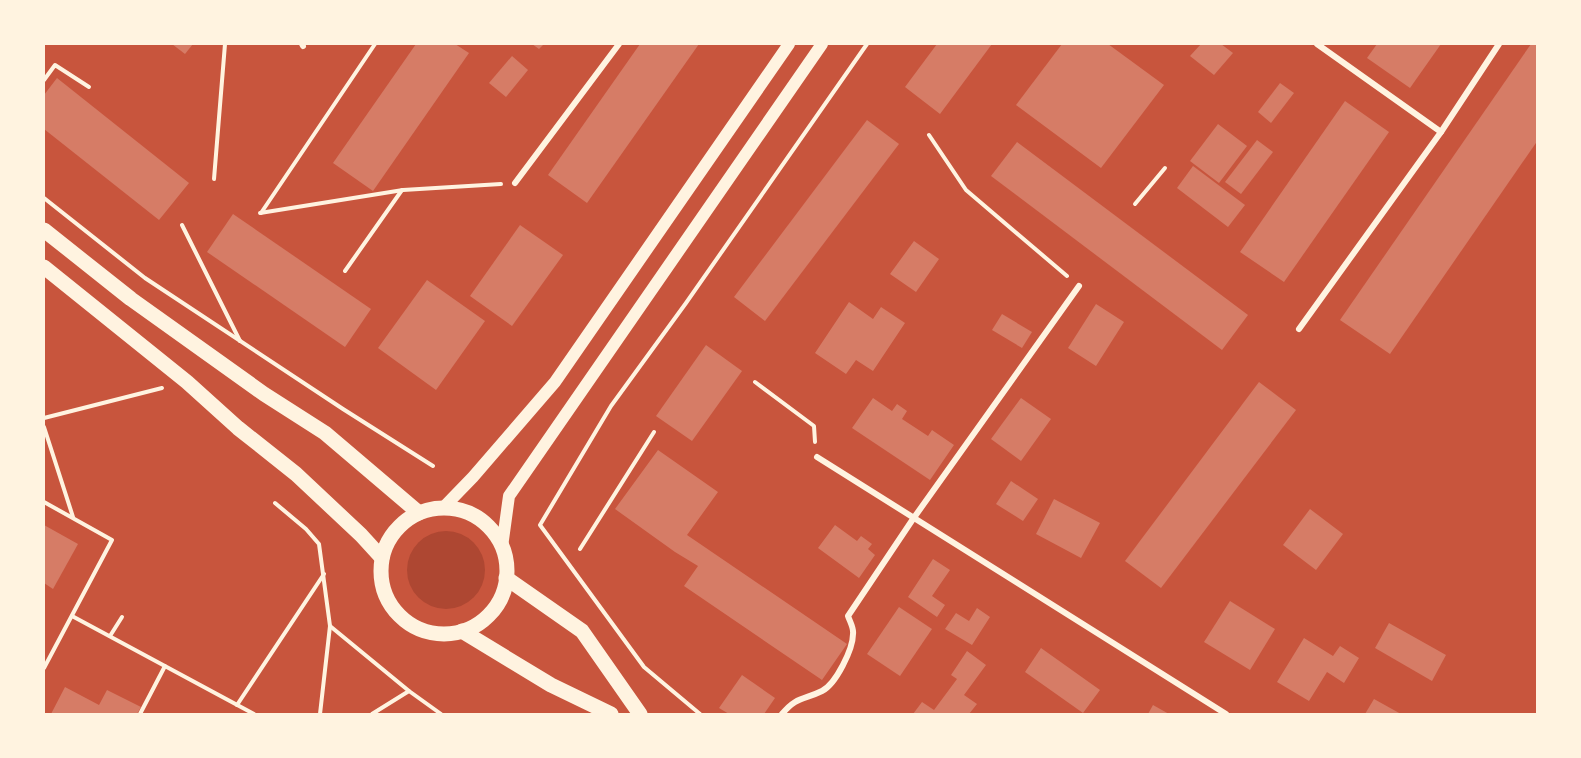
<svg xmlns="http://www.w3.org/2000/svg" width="1581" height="758" font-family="Poppins,sans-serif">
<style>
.green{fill:#ae4732}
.building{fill:#d67c66}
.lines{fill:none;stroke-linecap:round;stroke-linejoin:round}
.path{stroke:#fff3e0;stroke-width:4}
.minor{stroke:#fff3e0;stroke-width:6}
.secondary{stroke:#fff3e0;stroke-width:12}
.primary{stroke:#fff3e0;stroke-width:15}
</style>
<rect width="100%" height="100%" fill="#c8553d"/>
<!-- green -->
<circle class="green" cx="446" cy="570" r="39"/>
<!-- building -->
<g class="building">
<path d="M172,44H193L185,54Z"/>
<path d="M416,44H455L469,53L373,191L333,163Z"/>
<path d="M532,44H544L539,49Z"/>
<path d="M640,44H699L587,203L548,175Z"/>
<path d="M937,44H992L940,114L905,87Z"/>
<path d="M1062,44H1108L1164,85L1101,168L1016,105Z"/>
<path d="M1201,44H1221L1233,53L1214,75L1190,56Z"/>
<path d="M1377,44H1441L1410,88L1367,58Z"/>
<path d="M1531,44H1538V140L1390,354L1340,320Z"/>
<path d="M512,56L528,70L506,97L489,83Z"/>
<path d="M57,78L189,183L159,220L44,129V95Z"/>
<path d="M1280,83L1294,93L1271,123L1258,112Z"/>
<path d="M1345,101L1389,132L1284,282L1240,252Z"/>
<path d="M867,120L899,144L765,321L734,297Z"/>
<path d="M1218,124L1247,146L1219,183L1190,161Z"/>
<path d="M1257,140L1273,152L1241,194L1225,182Z"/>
<path d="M1017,142L1248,315L1222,350L991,176Z"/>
<path d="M1193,166L1245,205L1228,227L1177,188Z"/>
<path d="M233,214L371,309L345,347L207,252Z"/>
<path d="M520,225L563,255L512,326L470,296Z"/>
<path d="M914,241L939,259L916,292L890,274Z"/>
<path d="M427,280L485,321L436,390L378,348Z"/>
<path d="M849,302L873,319L881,307L905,323L873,371L856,360L846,374L815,353Z"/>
<path d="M1096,304L1124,322L1096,366L1068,348Z"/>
<path d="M1002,314L1032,332L1022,348L992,330Z"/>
<path d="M706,345L742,371L692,441L656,416Z"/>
<path d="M1259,382L1296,410L1161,588L1125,561Z"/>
<path d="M873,398L892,411L897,404L907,411L902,419L928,436L932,430L954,445L930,480L852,428Z"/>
<path d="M1021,398L1051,419L1021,461L991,439Z"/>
<path d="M658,450L718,492L687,535L847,644L822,680L684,586L698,566L675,552L615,509Z"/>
<path d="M1011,481L1038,499L1023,521L996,504Z"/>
<path d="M1054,499L1100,523L1081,558L1036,534Z"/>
<path d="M1310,509L1343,534L1316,570L1283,545Z"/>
<path d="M44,525L78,544L53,589L44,583Z"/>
<path d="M835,525L857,541L861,536L872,544L868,549L875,555L859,578L818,548Z"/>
<path d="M933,559L950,570L932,596L945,605L937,617L908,597Z"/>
<path d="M1230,601L1275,629L1250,670L1204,642Z"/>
<path d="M899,607L932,629L900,676L867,654Z"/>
<path d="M977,608L990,617L972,645L945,629L956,613L969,621Z"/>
<path d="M1389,623L1446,655L1432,681L1375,648Z"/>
<path d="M1304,638L1333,656L1340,646L1359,658L1344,683L1327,672L1309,701L1277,682Z"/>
<path d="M1041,648L1100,690L1083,713L1025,672Z"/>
<path d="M967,651L986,665L964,695L977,704L969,714H913L922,702L934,710L957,679L951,675Z"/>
<path d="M742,675L775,698L764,714H729L719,708Z"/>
<path d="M65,687L99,705L107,690L141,707L137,714H51Z"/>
<path d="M1374,699L1401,714H1365Z"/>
<path d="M1153,705L1169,714H1148Z"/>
</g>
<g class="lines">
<!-- path -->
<g class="path">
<path d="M44,80L55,65L89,87"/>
<path d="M929,135L966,190L1067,276"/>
<path d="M214,179L225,44"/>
<path d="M44,198L145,278L343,409L433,466"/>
<path d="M1135,204L1165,168"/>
<path d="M260,213L403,190L501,184"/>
<path d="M261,213L375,44"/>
<path d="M182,225L240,341"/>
<path d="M345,271L402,190"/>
<path d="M755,382L814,426L815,442"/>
<path d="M44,418L162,388"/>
<path d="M44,427L73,517"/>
<path d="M44,502L112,540L44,668"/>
<path d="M275,503L306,529L319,544L330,626L409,691L441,714"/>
<path d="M580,549L654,432"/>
<path d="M72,616L254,714"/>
<path d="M110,636L122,617"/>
<path d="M237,705L324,574"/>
<path d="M140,714L165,666"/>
<path d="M320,714L330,626"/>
<path d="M372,714L409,691"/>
<path d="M700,714L644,667L540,525L611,406L686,303L867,44"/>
</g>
<!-- minor -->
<g class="minor">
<path d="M302,44L303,46"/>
<path d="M1317,44L1441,132"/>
<path d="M515,183L619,44"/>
<path d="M1299,329L1441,132L1499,44"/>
<path d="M817,457L1226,714"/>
<path d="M782,714C797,696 804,700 822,691C836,684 853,649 853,634C854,628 850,622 848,616L913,519L1079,286"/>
</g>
<!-- secondary -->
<g class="secondary">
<path d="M443,508L473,477L555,382L789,44"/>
<path d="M502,547L509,496L822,44"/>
</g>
<!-- primary -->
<g class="primary">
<path d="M44,230L131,299L264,394L325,433L419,513"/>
<path d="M44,267L187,382L238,428L296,474L361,535L382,558"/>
<circle cx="444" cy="571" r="63"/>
<path d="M506,578L582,631L640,714"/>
<path d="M462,631L551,685L611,714"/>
</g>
</g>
<!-- border -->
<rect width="1581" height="758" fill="none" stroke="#fff3e0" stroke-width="90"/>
</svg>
